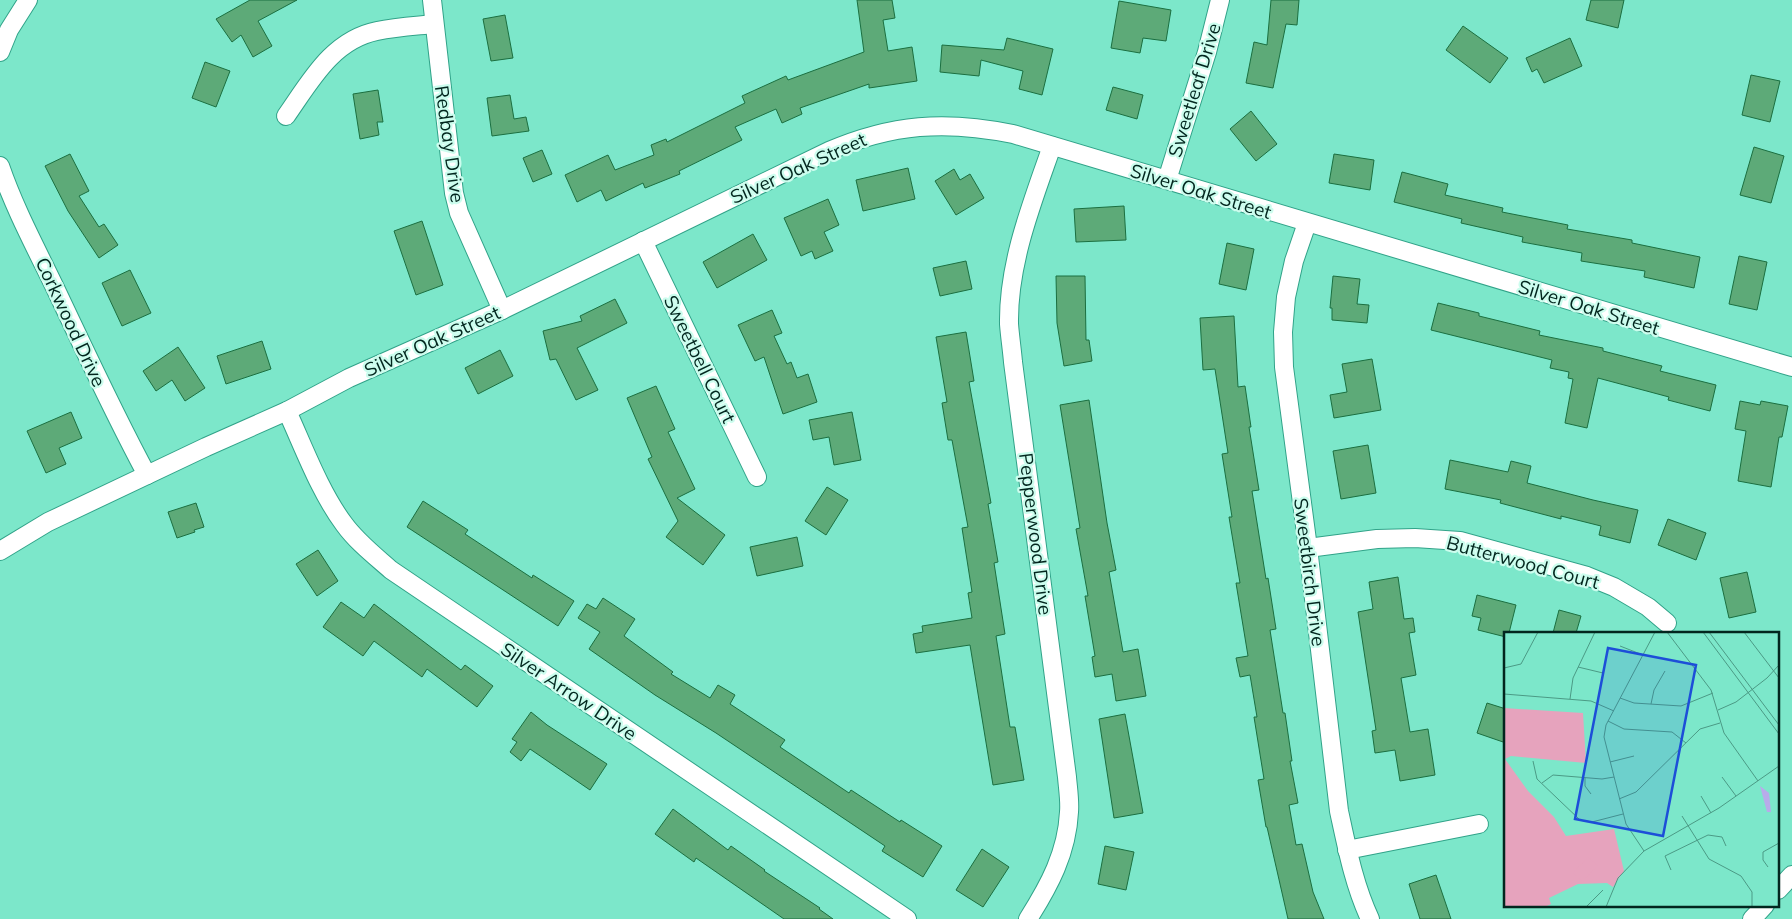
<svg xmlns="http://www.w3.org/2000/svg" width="1792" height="919" font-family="Mulish,sans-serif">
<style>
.building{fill:#5daa78;stroke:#1b6f40}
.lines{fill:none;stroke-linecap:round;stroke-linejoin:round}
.street-casing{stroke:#31a389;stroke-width:20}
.street{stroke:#fff;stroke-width:18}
.labels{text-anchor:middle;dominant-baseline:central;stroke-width:4.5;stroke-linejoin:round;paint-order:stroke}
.street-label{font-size:19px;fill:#02261e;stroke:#ccfdee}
.inset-road{fill:none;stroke:#4b9a85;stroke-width:1}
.view{fill:#1d4ed8;fill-opacity:0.15;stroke:#1d4ed8;stroke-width:2.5}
.inset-edge{fill:none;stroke:#02261e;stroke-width:2.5}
</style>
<rect width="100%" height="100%" fill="#7ce7ca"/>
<!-- building -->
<g class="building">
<path d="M250,0H297L258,21L272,46L253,57L241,35L232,42L216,19Z"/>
<path d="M857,0H892L895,18L883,20L888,51L912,47L917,81L869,88V84L800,108L802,114L782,123L776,109L735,127L742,140L679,171L680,174L645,188L643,183L606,201L601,190L577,202L565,175L608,155L615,170L654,155L651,145L666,139L667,142L745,103L742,96L786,76L788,80L864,52Z"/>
<path d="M1271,0H1299L1297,25L1286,24L1273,88L1246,83L1254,42L1267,45Z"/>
<path d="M1591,0H1624L1618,28L1586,20Z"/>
<path d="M1119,1L1171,10L1166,41L1143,38L1140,53L1111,48Z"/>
<path d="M505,15L513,58L491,61L483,19Z"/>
<path d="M1463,26L1508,58L1490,83L1446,50Z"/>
<path d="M1007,38L1053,49L1042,95L1019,89L1023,71L981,60L979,76L940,72L942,45L1004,50Z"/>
<path d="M1570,38L1582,66L1544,83L1537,69L1532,72L1526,58Z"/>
<path d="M205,62L230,71L216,107L192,98Z"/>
<path d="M1751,75L1780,81L1770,122L1742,115Z"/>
<path d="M1113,87L1143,95L1137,119L1106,110Z"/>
<path d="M378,90L383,122H377L379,135L360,139L353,94Z"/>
<path d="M510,95L514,119L526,117L529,131L492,136L487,98Z"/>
<path d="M1251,111L1277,144L1256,161L1230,129Z"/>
<path d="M1754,147L1784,156L1771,203L1740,195Z"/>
<path d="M542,150L552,174L533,182L523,158Z"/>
<path d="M70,154L89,191L79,196L99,227L104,224L118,245L99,258L68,211L45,166Z"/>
<path d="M1334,154L1374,160L1370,190L1329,183Z"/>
<path d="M908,168L915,199L863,211L856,180Z"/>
<path d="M954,169L960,180L970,174L984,198L956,215L935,181Z"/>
<path d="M1402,172L1448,184L1445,195L1503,208L1502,212L1568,225L1567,229L1632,240V243L1700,257L1694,288L1644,277L1645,271L1581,261L1582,253L1522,242L1523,237L1461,223L1462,219L1394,202Z"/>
<path d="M828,199L839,225L824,232L833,251L815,259L812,251L801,256L784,218Z"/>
<path d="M1124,206L1126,240L1076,242L1074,209Z"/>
<path d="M422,221L443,285L416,295L394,231Z"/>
<path d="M753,234L767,260L717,288L703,262Z"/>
<path d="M1227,243L1254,249L1246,290L1219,284Z"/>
<path d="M1739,256L1767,262L1757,310L1729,304Z"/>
<path d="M966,261L972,289L940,296L933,268Z"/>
<path d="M130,270L151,313L122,326L102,283Z"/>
<path d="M1056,276H1085L1086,340H1089L1092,361L1064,366L1057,323Z"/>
<path d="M1333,276L1360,279L1357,304L1369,305L1367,323L1332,320V308H1330Z"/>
<path d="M615,299L627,323L577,348L598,390L576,400L556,359L550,360L543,331L582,321L580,316Z"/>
<path d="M1438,303L1479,313V316L1540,331L1539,335L1603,348V351L1662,366L1660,371L1716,385L1710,411L1668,400L1669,397L1598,378L1587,428L1565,423L1573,379L1568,378L1569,372L1550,368L1552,360L1431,330Z"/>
<path d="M772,310L782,333L774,336L787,364L791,362L797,378L808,374L817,402L783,414L764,357L755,361L738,325Z"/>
<path d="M1234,316L1238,387L1245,386L1251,427H1249L1259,490L1252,491L1266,579L1268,578L1276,629L1270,630L1283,713H1285L1292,761H1290L1298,803L1289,805L1296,845L1302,844L1313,892L1324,919H1288L1267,827H1266L1258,780L1264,779L1254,717H1257L1250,675L1240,677L1236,658L1248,656L1236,583H1240L1229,517H1232L1222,454L1228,453L1215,369L1203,370L1200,318Z"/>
<path d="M966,332L974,381L969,382L991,503L988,504L998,562L994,563L1005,634L996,636L1010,727H1015L1024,780L993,785L970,645L916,653L913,634L923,632L922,626L972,618L968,593L972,592L962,528L968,527L952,440H948L942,403L947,402L936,337Z"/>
<path d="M262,341L271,369L226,384L217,356Z"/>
<path d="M178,347L205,388L185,401L172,380L156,391L143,371Z"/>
<path d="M500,350L513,376L478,394L465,368Z"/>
<path d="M1372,359L1381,410L1334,418L1330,395L1347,392L1342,364Z"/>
<path d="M656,386L675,429L668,432L695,489L677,498L725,535L703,565L666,537L678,521L648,459L652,457L627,398Z"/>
<path d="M1089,400L1107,523L1116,570L1109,572L1123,652L1138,649L1146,696L1116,701L1112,674L1095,677L1092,657L1095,656L1085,596H1088L1076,529L1080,528L1060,405Z"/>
<path d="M1740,401L1760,405L1761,401L1788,406L1782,437H1779L1771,487L1738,481L1746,431L1735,429Z"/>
<path d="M71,412L82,438L59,448L66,464L46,473L27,431Z"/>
<path d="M852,412L861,460L834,465L829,437L813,440L809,420Z"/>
<path d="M1368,445L1376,493L1341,499L1333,451Z"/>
<path d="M1450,460L1508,472L1511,461L1531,466L1527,483L1593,500L1638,510L1630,543L1599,535L1601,526L1561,516V519L1500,503L1501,500L1445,489Z"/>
<path d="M827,487L848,500L826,535L805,521Z"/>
<path d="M423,501L468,530L465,534L532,578L533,575L574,601L558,626L407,527Z"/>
<path d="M196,503L204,527L194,530L195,532L177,538L168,512Z"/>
<path d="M1668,519L1706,533L1696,560L1658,545Z"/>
<path d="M797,537L803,566L757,576L750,547Z"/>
<path d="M318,550L338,581L317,596L296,564Z"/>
<path d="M1747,572L1756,612L1729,618L1720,578Z"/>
<path d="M1398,577L1404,619L1413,618L1415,632L1409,633L1416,675L1401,678L1410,732L1428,729L1435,775L1400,781L1395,750L1375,753L1372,731L1376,730L1358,612L1373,609L1369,582Z"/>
<path d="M1477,595L1516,605L1509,633H1506V637L1478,630L1481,618L1472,616Z"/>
<path d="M603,598L635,619L624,636L673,672L671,674L710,698L718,685L735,695L730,704L785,740L780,747L849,793L851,790L900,822L901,820L942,846L923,877L882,851L885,846L716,733L655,695L589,649L600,632L578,618L587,604L596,609Z"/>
<path d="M341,602L364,618L374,604L461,670L465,665L493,686L477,707L427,669L422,677L374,641L363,656L323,627Z"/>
<path d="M1559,610L1581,616L1576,633H1553Z"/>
<path d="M1487,703L1506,709V743L1477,733Z"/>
<path d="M531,712L547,725L607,764L590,790L530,749L521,761L510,752L517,742L512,739Z"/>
<path d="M1125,714L1143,813L1114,818L1099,719Z"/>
<path d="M673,809L728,850L731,846L765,870L764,871L820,908L819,909L833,919H784L696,858L694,862L655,834Z"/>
<path d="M1105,846L1134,852L1126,890L1098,884Z"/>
<path d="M982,849L1009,867L983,907L956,890Z"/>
<path d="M1436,875L1451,919H1420L1409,884Z"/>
</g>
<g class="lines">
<defs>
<g id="street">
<path d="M432,0L454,193L459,213L502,310"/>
<path d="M0,52L9,30L28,0"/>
<path d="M286,116C310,82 332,40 377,31C396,27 415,26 434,24"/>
<path d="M0,166C15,210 38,252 58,294C87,355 115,416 147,475"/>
<path d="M1167,180L1207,52L1220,0"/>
<path d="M1307,223L1294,261L1286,297L1283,332L1284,367L1308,548L1339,811C1347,848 1354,885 1370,919"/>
<path d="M643,241L757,477"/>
<path d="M287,411C304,448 320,492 344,524C357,542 374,555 391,570L907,919"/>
<path d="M1308,548L1377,539L1415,538L1460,541L1587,576L1614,587L1648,607L1667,623"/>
<path d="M0,551L48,522L206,447L287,411L349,378L502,310L829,151C892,124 945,120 1013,134L1792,367"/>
<path d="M1347,850L1479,824"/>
<path d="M1778,890L1792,875"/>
<path d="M1028,919C1049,886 1067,853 1069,812C1070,801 1068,789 1067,777L1013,362C1012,350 1010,337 1009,324C1008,263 1032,203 1052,146"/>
<path d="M1752,919L1765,905"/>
</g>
</defs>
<!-- street casing -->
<use href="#street" class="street-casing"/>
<!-- street -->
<use href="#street" class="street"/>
</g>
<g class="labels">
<!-- street labels -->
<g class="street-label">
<text transform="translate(1194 90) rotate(-73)">Sweetleaf Drive</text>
<text transform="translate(450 144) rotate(82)">Redbay Drive</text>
<text transform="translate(798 168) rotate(-24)">Silver Oak Street</text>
<text transform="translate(1201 191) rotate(17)">Silver Oak Street</text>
<text transform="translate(1589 307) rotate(17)">Silver Oak Street</text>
<text transform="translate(71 322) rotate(65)">Corkwood Drive</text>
<text transform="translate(432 341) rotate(-24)">Silver Oak Street</text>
<text transform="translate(700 359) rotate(64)">Sweetbell Court</text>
<text transform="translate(1036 534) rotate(83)">Pepperwood Drive</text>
<text transform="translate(1523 562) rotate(15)">Butterwood Court</text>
<text transform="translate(1310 572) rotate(83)">Sweetbirch Drive</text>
<text transform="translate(569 691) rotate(34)">Silver Arrow Drive</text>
</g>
</g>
<!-- overview -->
<g transform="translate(1504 632)">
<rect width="275" height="275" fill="#7ce7ca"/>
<path d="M0,76L79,81L82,131L7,124L1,127L24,159L50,185L62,204L110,197L120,239L109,255L103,251L74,252L45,266L47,272L41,275H0Z" fill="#e6a3bd"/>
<path d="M84,225L94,234L78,249L69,241Z" fill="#e6a3bd"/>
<path d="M256,154L265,161L267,180H263Z" fill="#b8abea"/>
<path class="inset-road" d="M163,0L207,58L220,101L254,149M199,0L275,102M205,0L275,93M240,0L275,46M116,14L139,23M74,35L99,41M0,36L17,32L34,0M0,62L87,69L110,79M116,66L130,71L177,74L209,61M66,67L69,46L91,0M147,72L150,58L161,39M214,78L232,70L263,46L275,33M104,89L120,97L168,100L182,111M29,129L33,147L76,188L88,190L119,182M106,130L130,124M218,145L232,164M81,146V154L87,162M38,151L49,143L98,147L110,145M197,164L207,181M115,167L132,160L196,97L216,91M178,184L205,227L237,244L248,260V275M140,219L122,192L100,105L102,93L151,0M264,235L259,228V220L275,211M167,238L161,224L204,203L218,205L222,214M82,275L99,258M102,275L114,246L140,219L215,176L275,134"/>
<path class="view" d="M104,16L192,33L159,204L71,187Z"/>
<rect width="275" height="275" class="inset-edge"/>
</g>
</svg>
